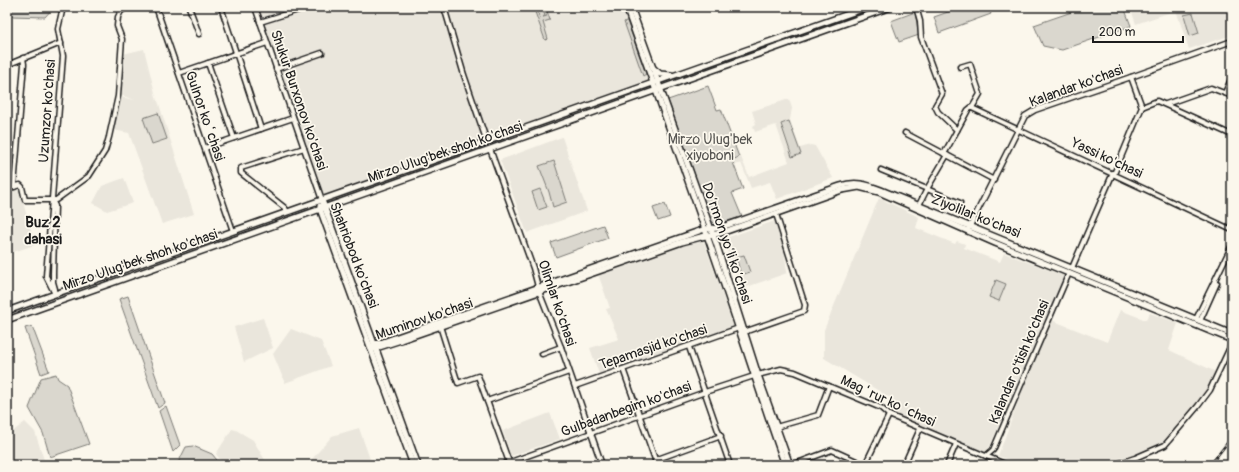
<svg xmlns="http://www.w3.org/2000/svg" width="1239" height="472" font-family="Pangolin,sans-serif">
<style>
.built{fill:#eae6dc}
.green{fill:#dad7ce;stroke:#7b7a75}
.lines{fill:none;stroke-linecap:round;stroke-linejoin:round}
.minor-casing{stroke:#1c1c1c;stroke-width:7}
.major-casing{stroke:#1c1c1c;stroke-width:8}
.minor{stroke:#fbf7ec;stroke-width:4}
.major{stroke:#fbf7ec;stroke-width:5}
.rail-casing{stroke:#1c1c1c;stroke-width:2.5}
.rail{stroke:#fbf7ec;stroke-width:1;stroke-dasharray:3;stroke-linecap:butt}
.labels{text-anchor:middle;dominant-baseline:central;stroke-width:3.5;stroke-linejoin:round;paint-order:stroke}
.street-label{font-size:14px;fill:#1c1c1c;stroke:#fbf7ec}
.park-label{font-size:14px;fill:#555451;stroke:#fbf7ec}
.neighbourhood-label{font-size:15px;font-weight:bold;fill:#1c1c1c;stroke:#fbf7ec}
</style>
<rect width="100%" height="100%" fill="#fbf7ec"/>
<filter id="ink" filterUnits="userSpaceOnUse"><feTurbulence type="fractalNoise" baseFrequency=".025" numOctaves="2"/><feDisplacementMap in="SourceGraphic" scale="8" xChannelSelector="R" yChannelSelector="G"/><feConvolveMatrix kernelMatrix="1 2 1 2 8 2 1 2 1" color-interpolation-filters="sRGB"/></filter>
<g filter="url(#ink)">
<!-- built -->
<g class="built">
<path d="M255,7H626L653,83L322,200Z"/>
<path d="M1130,7H1169L1171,12L1136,24Z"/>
<path d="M1175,7H1232V35L1189,49Z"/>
<path d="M144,49L157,101H155H158L194,214L162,224L129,133L113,130L120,97L135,100L120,95L124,71L123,54Z"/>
<path d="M789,99L792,108L790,120L800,148L811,145L815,146L833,178L777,199L770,182L751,188L741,163L735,165L733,160L741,157L749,177L789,162L776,125L755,132L753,126L756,124L752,111Z"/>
<path d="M562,137L587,211L527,233L500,160Z"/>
<path d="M124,178L133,203L107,211L93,203L102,186Z"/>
<path d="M19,188L35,245L7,254V191Z"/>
<path d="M879,198L919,217L916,228L955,244L957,241L965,244L964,248L1000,262L1004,253L1065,276L1023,373L986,454L889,413L894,400L824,358V330Z"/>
<path d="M775,221L784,247L787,273L741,289L723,239Z"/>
<path d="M702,240L704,242L734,327L599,374L590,348L619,339L606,309L610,308L597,271Z"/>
<path d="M1120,310L1146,320L1150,313L1178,323L1169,350L1216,372L1209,389L1164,443L1110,465H1022L998,456L1049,319L1107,342Z"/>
<path d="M263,318L273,348L244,362L234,327Z"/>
<path d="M291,329L321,341L331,366L285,383L273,354Z"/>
<path d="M550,413L560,439L511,456L503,431Z"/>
<path d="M25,422L35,432L45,463L39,465H7V436Z"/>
<path d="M359,428L372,465H307L332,436Z"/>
<path d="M232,429L236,430L253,440L268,465H224L216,454Z"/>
</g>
<!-- green -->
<g class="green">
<path d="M7,7H54L45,17L11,16L7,20Z"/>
<path d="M536,7H542L545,16L543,17L547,16L545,12L547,11L550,20L543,22L548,39L545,40L535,12L537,11L540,18Z"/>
<path d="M962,7H988L991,14L939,33L934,17Z"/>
<path d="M1086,7H1124L1131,26L1062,50L1043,46L1034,25Z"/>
<path d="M915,12L919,35L899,42L891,21Z"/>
<path d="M1193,13L1199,33L1190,36L1184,15Z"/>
<path d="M626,21H627L646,74L643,76L624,22Z"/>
<path d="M708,86L717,110L721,109L739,157L732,160L743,189L732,193L742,217L716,224L711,221L668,100Z"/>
<path d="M158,113L167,139L152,144L143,118Z"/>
<path d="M789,121L801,154L792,157L781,124Z"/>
<path d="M554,161L567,202L553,207L549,192L539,166Z"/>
<path d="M540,189L547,207L538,210L532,192Z"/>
<path d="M665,204L670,217L658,221L653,208Z"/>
<path d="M603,225L608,238L556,257L551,243Z"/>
<path d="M744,255L750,272L741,275L736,257Z"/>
<path d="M996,280L1006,284L999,301L989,297Z"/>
<path d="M128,296L165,403L158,408L119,299Z"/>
<path d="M32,326L49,371L41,374L25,328Z"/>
<path d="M56,374L58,379L67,385L89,444L50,457L43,433L29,408L41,378Z"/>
<path d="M166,406L180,445L173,452L159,411Z"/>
<path d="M193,446L212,454L221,465H177L186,447Z"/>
</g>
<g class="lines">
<defs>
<g id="minor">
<path d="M156,7L233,231"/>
<path d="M189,7L199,34"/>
<path d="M221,7L261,129"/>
<path d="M255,7L322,200"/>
<path d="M444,7L464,75L487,142"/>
<path d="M916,7L920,21L921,37L942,94L935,106L938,112L957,130"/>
<path d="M260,22L308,7"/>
<path d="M208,63L234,138"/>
<path d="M7,65L61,43"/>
<path d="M276,69L322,53"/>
<path d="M179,73L267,43"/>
<path d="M1131,77L1142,107"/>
<path d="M1225,93L1232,77"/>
<path d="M1166,104L1211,88L1232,96"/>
<path d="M1142,107L1157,101L1232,135"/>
<path d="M972,108L1232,230"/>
<path d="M905,133L994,180"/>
<path d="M205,148L293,118"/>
<path d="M490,149L533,268L540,294L561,347L602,465"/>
<path d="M944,154L968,110L973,106L980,94L970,64L960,67"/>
<path d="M881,170L927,189L947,155"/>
<path d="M1114,174L1142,107"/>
<path d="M14,187L24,64L23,58"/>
<path d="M7,189L20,185L22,187L25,200H56L89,176L105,151L109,137L118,96L122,39L117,26L118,17L121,11L127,7"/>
<path d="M52,200L55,206L53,273V282L55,289"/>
<path d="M919,205L927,189L960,203"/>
<path d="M287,212L285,208L241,173V168L304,148"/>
<path d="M969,228L1025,116L1035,110L1131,77L1232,41"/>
<path d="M1072,268L1113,173"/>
<path d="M55,294L46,276L63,56L58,29L63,7"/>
<path d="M1196,319L1232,245"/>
<path d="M1200,321L1217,283"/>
<path d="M440,326L458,383L478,376L510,465"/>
<path d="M744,332L804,311L805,305L776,214"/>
<path d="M689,347L730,465"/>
<path d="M542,354L561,347"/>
<path d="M623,369L657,465"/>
<path d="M575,386L739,328"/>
<path d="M487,401L569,372"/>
<path d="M776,427L818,415L829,386"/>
<path d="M986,456L993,450L1069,273"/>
<path d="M655,460L721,436"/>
<path d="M502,465L705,392L754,376L781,369L795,372L881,408L889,415L1007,465"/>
<path d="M792,465L832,450L865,465"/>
<path d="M865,465L889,415"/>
<path d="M904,465L920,429"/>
<path d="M947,465L956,444"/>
<path d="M1114,465L1135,458L1165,445L1198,406L1210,390L1232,343"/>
</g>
<g id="major">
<path d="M626,7C654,86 683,165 710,244C736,318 759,392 785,465"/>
<path d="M631,7L716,243L758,375L790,465"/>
<path d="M653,68L660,74L671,75"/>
<path d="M322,200L418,465"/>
<path d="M320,206V209L413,465"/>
<path d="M7,311L868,7"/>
<path d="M7,320L891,7"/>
<path d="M371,349L374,344L380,343L705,229L719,228L840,186C855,181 866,184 881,190L1232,334"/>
<path d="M371,349L376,348L401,340L682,242L701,237L721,233L842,190L859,187L879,192L995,243L1232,340"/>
</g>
</defs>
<!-- minor casing -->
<use href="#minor" class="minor-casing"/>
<!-- major casing -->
<use href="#major" class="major-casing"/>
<!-- minor -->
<use href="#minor" class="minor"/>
<!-- major -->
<use href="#major" class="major"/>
<defs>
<g id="rail">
<path d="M1210,465L1232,437"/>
<path d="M1229,465L1232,461"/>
</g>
</defs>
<!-- rail casing -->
<use href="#rail" class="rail-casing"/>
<!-- rail -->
<use href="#rail" class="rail"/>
</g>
</g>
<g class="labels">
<!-- street labels -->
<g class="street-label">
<text transform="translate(1076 86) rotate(-20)">Kalandar ko'chasi</text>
<text transform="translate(299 100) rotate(71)">Shukur Burxonov ko'chasi</text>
<text transform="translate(47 111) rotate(-86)">Uzumzor ko'chasi</text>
<text transform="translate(205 116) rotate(71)">Gulnor koʻchasi</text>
<text transform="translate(445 152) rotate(-19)">Mirzo Ulug'bek shoh ko'chasi</text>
<text transform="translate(1107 158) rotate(25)">Yassi ko'chasi</text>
<text transform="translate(976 216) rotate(22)">Ziyolilar ko'chasi</text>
<text transform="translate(727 243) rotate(71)">Do‘rmon yo‘li ko‘chasi</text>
<text transform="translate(354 255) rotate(69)">Shahriobod ko'chasi</text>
<text transform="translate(140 260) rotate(-19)">Mirzo Ulug'bek shoh ko'chasi</text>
<text transform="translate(557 303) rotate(71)">Olimlar ko'chasi</text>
<text transform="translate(424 319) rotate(-19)">Muminov ko'chasi</text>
<text transform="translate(653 347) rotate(-19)">Tepamasjid ko'chasi</text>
<text transform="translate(1019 362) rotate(-67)">Kalandar o'tish ko'chasi</text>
<text transform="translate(888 401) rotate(25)">Magʻrur koʻchasi</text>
<text transform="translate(626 409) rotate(-20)">Gulbadanbegim ko'chasi</text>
</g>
<!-- park labels -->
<g class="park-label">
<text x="710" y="139">Mirzo Ulug'bek<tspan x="710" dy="16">xiyoboni</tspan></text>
</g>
<!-- neighbourhood labels -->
<g class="neighbourhood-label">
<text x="43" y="222">Buz 2<tspan x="43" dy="17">dahasi</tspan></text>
</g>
</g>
<!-- margin -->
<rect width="1239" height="472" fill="none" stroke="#fbf7ec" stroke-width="24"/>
<rect x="12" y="12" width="1215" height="448" fill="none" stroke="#1c1c1c" stroke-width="1.5" filter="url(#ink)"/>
<!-- scale -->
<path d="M1093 36v6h90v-6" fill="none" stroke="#1c1c1c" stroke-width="2"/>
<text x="1099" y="36" font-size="12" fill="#1c1c1c" stroke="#fbf7ec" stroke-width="3" paint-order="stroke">200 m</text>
</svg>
